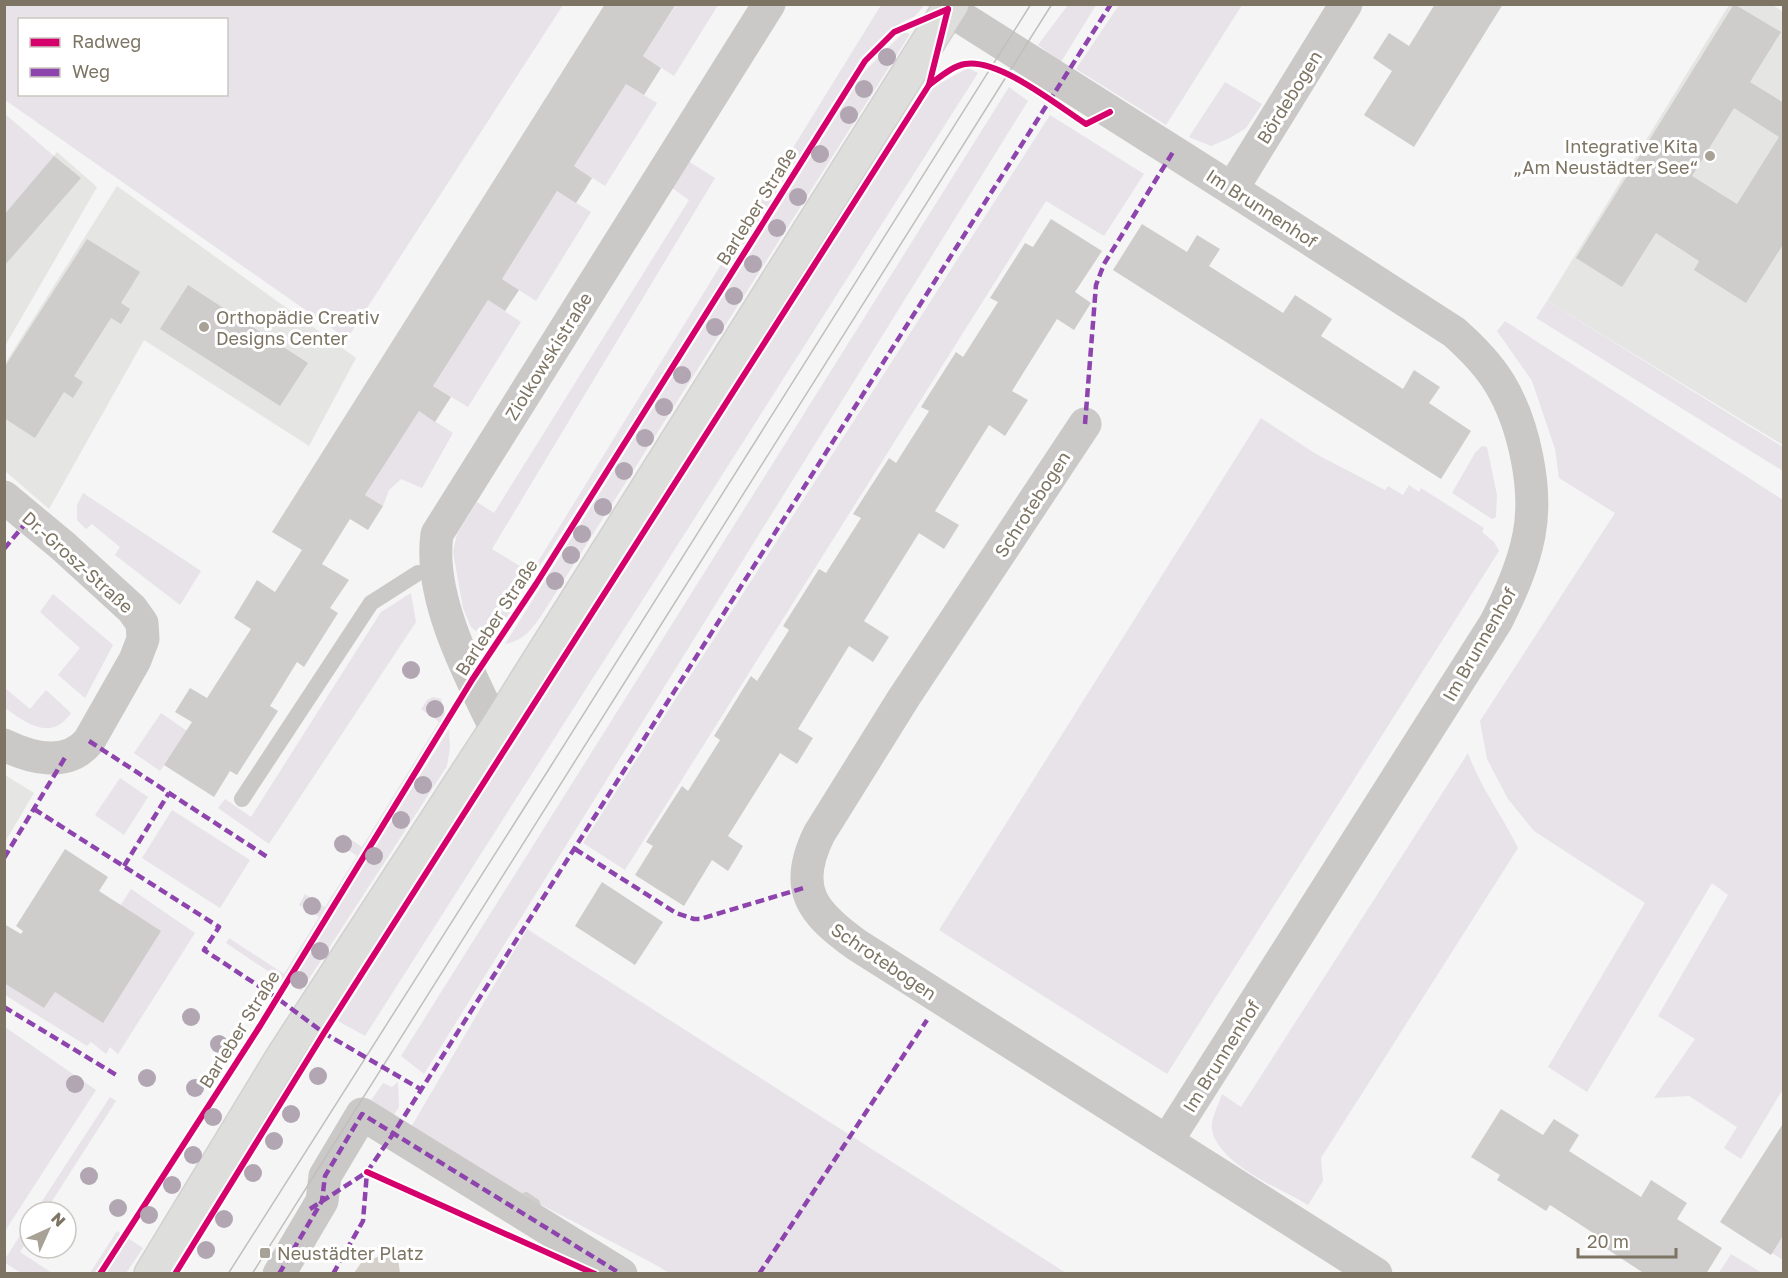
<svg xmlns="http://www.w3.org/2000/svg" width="1788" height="1278" font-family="'Golos Text',sans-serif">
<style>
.built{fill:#e5e5e4}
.green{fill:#e7e3e8;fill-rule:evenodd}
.water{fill:#d6d0cb}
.building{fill:#cecdcc;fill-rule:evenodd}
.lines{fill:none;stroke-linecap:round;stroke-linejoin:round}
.secondary-casing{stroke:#d2d1d0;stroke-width:36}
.lane{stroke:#cac9c8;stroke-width:16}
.street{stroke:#cac9c8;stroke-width:33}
.secondary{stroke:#dededd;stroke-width:33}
.tram{stroke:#c0bfbd;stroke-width:1.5}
.quiet{stroke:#8e44ad;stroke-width:4.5;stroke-dasharray:9 4.5;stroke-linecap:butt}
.cycleway-casing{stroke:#fff;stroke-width:10}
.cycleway{stroke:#d6006c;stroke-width:6}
.tree{fill:#b1a6b2}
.poi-dot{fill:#a7a196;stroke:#fff;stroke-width:2}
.labels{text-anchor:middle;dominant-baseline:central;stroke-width:6;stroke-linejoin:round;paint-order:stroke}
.street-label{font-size:18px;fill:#7d7463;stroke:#fff}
.poi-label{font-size:18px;fill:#7d7463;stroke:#fff;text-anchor:start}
</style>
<rect width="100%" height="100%" fill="#f5f5f6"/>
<!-- built -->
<g class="built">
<path d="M1729,5H1773L1783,12V445L1547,301Z"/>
<path d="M57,152L97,187L5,346V213Z"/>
<path d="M117,186L356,358L309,446L144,340L49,509L5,471L4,365Z"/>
<path d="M5,775L34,793L5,842Z"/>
</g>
<!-- green -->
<g class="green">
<path d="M4,5L5,4L563,5L347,339L5,100ZM20,20H226V94H20Z"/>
<path d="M676,5H718L674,76L643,56Z"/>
<path d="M881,5H924C912,22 913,15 898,25C883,35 871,49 859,63L618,445L490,643L471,627L463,608L453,552L457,534L477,502L494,513L689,200L672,188L688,161L715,178L492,549L531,573Z"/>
<path d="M1068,5H1096L1061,62L1038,45Z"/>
<path d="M1119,5H1242L1166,125L1076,69Z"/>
<path d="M904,32L910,34L543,613C532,629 525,640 505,644L863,73Z"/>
<path d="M968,68L978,73L365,1036L338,1021L930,89Z"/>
<path d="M1225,82L1262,104L1246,128L1230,138L1211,146L1189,137Z"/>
<path d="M626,84L657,103L605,186L574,166Z"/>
<path d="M1009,87L1028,101L424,1074L401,1056Z"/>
<path d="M5,114L54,156L5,215Z"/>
<path d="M1050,115L1144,174L1104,236L1046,201L625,870L583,843Z"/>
<path d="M557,191L591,212L536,301L502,279Z"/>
<path d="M488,300L521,322L468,407L433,386Z"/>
<path d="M1547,301L1783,447V471L1536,318Z"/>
<path d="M1505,321L1783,500V1089L1741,1159L1724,1148L1737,1127L1689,1096L1654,1098L1695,1039L1658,1016L1728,895L1712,883L1587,1092L1548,1067L1645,903L1534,831L1508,799L1487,759L1480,721L1615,513L1559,478L1555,449L1532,381L1497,331Z"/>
<path d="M419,411L453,433L422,488L401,479L389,490L383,506L365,495Z"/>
<path d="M1261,418L1316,454L1385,490L1388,486L1403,495L1409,485L1419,492L1421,488L1484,528L1482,532L1494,542L1499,551L1167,1074L939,930Z"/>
<path d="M1482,446L1487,447L1497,495L1496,517L1492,519L1452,493L1475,453Z"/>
<path d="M83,493L201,571L180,605L115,555L120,547L92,524L86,529L77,520V505Z"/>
<path d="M411,593L416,622L269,844L218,808L225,799L251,817L381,612Z"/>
<path d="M53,594L113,645L85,698L58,675L80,648L40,612Z"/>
<path d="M5,688L30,709L46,690L71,713C51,742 26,723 5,708Z"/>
<path d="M433,697L441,699L446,717L284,982L226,943L229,938L284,974L319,917L299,905L305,894L325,907L357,856L337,842L343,834L362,847L439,722L421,709L427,700Z"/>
<path d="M161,713L187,731L160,771L134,753Z"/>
<path d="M449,729L450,748L447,766L301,991L290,983Z"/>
<path d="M1468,753C1480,787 1502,815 1518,848L1321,1158L1323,1181L1308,1205C1280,1188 1219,1165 1212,1130C1210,1120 1219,1104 1222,1094L1241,1107Z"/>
<path d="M120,778L148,797L124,835L95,815Z"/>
<path d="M172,810L250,860L220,908L142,858Z"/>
<path d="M131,889L195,933L118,1054L110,1047L106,1054L91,1042L87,1046L5,995L4,983L44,1008L55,992L103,1022L120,906Z"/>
<path d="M527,929L1066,1273H669L656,1265L407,1134Z"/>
<path d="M5,1027L96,1090L5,1231Z"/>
<path d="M398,1082L399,1107L384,1128L362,1114L383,1083L392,1087Z"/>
<path d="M110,1097L116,1101L45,1212H35Z"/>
<path d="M30,1220V1236L20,1252L52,1273H21L5,1263V1259Z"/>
<path d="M117,1231L143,1248L126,1273H90Z"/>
<path d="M1783,1234V1260L1772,1253Z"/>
<path d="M1731,1254L1762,1273H1719Z"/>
</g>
<!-- water -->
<path class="water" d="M386,1253L398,1259L400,1273H354L363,1260L373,1259Z"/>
<!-- building -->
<g class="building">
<path d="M605,4H676L643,56L661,68L644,95L626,84L574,166L592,178L584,191L576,203L557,191L502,279L519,290L505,311L488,300L433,386L451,397L435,422L419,411L365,495L383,506L368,530L350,519L322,564L349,580L330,608L338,613L304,667L297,662L270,706L278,711L237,775L230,771L214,797L164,765L192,722L175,712L190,688L207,698L251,629L234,618L257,580L275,592L302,550L272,532Z"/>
<path d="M1435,4H1503L1414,147L1364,115L1392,71L1373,58L1389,33L1409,46Z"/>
<path d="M1734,4L1781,32L1750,82L1784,103V243L1746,303L1694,270L1699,261L1656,233L1622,287L1576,258ZM1734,108L1779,137L1737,204L1692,176Z"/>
<path d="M54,156L81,178L4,266V215Z"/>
<path d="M1051,219L1102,251L1075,292L1091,303L1074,330L1057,319L1012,391L1028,400L1012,425L1005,436L989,425L935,511L959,525L944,549L919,533L864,621L889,637L873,662L849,646L798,729L813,738L797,764L780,753L728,836L743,846L736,858L728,871L712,860L684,906L635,875L653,846L646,842L682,786L688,791L720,740L714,736L751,676L757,681L789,630L783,626L819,569L826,573L861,518L853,514L889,458L896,463L929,411L921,407L956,352L963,357L998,302L990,298L1025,243L1033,247Z"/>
<path d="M1142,224L1187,252L1197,235L1220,249L1209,266L1283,313L1295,295L1332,319L1321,336L1403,389L1414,370L1440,387L1429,403L1471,431L1441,479L1113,270Z"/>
<path d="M87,239L140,272L121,303L130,309L121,324L111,318L74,376L83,382L73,398L64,392L35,438L4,418V368Z"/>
<path d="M188,285L308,363L280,406L160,329Z"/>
<path d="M65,849L108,877L99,891L161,931L103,1023L55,992L44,1008L4,983V924L21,934L23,931L16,926Z"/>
<path d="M602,882L663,922L635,965L575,926Z"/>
<path d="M1501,1109L1543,1135L1554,1119L1579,1135L1569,1151L1641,1197L1651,1180L1687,1203L1677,1219L1722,1248L1706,1274H1645L1604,1247L1607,1242L1550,1205L1546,1211L1497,1180L1500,1175L1471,1157Z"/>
<path d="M1784,1122V1234L1771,1255L1720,1222Z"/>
<path d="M527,1192L539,1200L541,1206L522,1193Z"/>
</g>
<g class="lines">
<defs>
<path id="secondary" d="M151,1274L282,1058L496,729L952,4"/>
</defs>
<!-- secondary casing -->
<use href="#secondary" class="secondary-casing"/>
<!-- lane -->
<path class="lane" d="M242,799L371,603L418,573"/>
<!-- street -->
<g class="street">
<path d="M948,9L1232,189L1454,332C1471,347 1488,364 1500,384C1524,424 1538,489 1529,535C1523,566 1510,594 1496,622L1167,1141"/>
<path d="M1232,189L1346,4"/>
<path d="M1085,424L903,699L819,834C792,889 812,913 857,945L1376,1274"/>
<path d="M4,497L63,546L132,609L142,623L143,639L135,660L89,741C67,768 31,758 4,745"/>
<path d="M496,729C469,674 428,597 437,534L769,4"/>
<path d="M279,1274L322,1201L325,1176L362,1114L621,1274"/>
</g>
<!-- secondary -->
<use href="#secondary" class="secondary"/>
<!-- tram -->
<g class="tram">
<path d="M228,1274L549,769L1031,4"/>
<path d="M252,1274C521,852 783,426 1052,4"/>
</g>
<!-- quiet -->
<g class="quiet">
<path d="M1085,424L1096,285L1104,264L1173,152"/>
<path d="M4,549L30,518"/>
<path d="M89,741L269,858"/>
<path d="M34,809L219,927L204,950L277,998L324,1033L422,1090"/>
<path d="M575,849L676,913L694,919H700L807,887"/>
<path d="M4,858L66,756"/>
<path d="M124,866L169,793"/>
<path d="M4,1007L118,1076"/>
<path d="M310,1209L367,1172L393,1134L1111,4"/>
<path d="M279,1274L322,1201L325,1176L362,1114L621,1274"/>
<path d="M333,1274L363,1221L367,1172L370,1174"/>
<path d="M759,1274L927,1020"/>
</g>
<defs>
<g id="cycleway">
<path d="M929,85C939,78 952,66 965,64C999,58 1058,106 1086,124L1110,112"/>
<path d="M367,1172L595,1274"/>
<path d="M100,1274L260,1026L472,680L536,584L865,61L894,32L948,9"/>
<path d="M175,1274L324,1033L929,85L948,9"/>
</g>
</defs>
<!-- cycleway casing -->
<use href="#cycleway" class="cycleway-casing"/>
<!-- cycleway -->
<use href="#cycleway" class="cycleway"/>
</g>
<!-- trees -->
<g class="tree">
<circle cx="887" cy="57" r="9"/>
<circle cx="864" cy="89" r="9"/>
<circle cx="849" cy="115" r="9"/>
<circle cx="820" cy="154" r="9"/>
<circle cx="798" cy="197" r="9"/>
<circle cx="777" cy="228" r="9"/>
<circle cx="753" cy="264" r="9"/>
<circle cx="734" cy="296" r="9"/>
<circle cx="715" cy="327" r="9"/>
<circle cx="682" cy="375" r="9"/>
<circle cx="664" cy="407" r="9"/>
<circle cx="645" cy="438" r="9"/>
<circle cx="624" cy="471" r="9"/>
<circle cx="603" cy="507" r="9"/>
<circle cx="582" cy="534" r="9"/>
<circle cx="571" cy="555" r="9"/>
<circle cx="555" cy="581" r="9"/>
<circle cx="411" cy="670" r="9"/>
<circle cx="435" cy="709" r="9"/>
<circle cx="423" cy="785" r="9"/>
<circle cx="401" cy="820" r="9"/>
<circle cx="343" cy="844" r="9"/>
<circle cx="374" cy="856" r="9"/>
<circle cx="312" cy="906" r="9"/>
<circle cx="320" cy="951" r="9"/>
<circle cx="299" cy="980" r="9"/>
<circle cx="191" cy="1017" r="9"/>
<circle cx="219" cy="1044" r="9"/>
<circle cx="318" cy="1076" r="9"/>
<circle cx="147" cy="1078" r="9"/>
<circle cx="75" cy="1084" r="9"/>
<circle cx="195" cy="1088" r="9"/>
<circle cx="291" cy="1114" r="9"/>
<circle cx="213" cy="1117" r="9"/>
<circle cx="274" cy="1141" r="9"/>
<circle cx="193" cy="1155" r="9"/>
<circle cx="253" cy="1173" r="9"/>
<circle cx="89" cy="1176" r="9"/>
<circle cx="172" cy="1185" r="9"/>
<circle cx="118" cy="1208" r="9"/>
<circle cx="149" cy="1215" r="9"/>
<circle cx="224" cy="1219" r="9"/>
<circle cx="206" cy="1250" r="9"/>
</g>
<!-- markers -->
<g class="poi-dot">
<circle cx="1710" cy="156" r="6"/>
<circle cx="204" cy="327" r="6"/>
<rect x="259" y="1247" width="12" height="12" rx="3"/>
</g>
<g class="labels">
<!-- street labels -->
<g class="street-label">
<text transform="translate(1289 97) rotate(-58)">Bördebogen</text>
<text transform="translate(756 206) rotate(-58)">Barleber Straße</text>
<text transform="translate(1262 208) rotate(33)">Im Brunnenhof</text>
<text transform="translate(548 356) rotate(-58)">Ziolkowskistraße</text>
<text transform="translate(1032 504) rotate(-57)">Schrotebogen</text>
<text transform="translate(78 562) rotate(42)">Dr.-Grosz-Straße</text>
<text transform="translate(496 617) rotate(-57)">Barleber Straße</text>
<text transform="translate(1479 644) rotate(-60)">Im Brunnenhof</text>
<text transform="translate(884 961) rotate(34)">Schrotebogen</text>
<text transform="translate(239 1029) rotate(-58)">Barleber Straße</text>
<text transform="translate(1221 1056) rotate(-58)">Im Brunnenhof</text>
</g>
<!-- poi labels -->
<g class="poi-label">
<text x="1698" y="146" text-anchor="end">Integrative Kita<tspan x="1698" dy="21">„Am Neustädter See“</tspan></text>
<text x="216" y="317">Orthopädie Creativ<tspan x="216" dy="21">Designs Center</tspan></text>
<text x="277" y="1253">Neustädter Platz</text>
</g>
</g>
<!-- border -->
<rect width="1788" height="1278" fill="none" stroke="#7d7463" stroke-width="12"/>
<!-- legend -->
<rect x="18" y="18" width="210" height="78" fill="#ffffff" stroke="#cbc7c1" stroke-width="1.5"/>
<rect x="30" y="38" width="30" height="9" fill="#d6006c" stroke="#cbc7c1" stroke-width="1.5"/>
<text x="72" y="48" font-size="18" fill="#7d7463">Radweg</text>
<rect x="30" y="68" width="30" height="9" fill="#8e44ad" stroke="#cbc7c1" stroke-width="1.5"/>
<text x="72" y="78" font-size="18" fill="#7d7463">Weg</text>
<!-- north arrow -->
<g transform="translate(48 1230) rotate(45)"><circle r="28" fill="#ffffff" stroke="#cbc7c1" stroke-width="1.5"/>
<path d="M0-4.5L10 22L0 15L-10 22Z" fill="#a7a196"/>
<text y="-9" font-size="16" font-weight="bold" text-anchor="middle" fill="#7d7463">N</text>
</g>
<!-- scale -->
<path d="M1578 1248v9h98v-9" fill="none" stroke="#7d7463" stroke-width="3"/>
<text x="1587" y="1248" font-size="18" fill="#7d7463" stroke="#ffffff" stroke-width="4.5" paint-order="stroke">20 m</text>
</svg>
